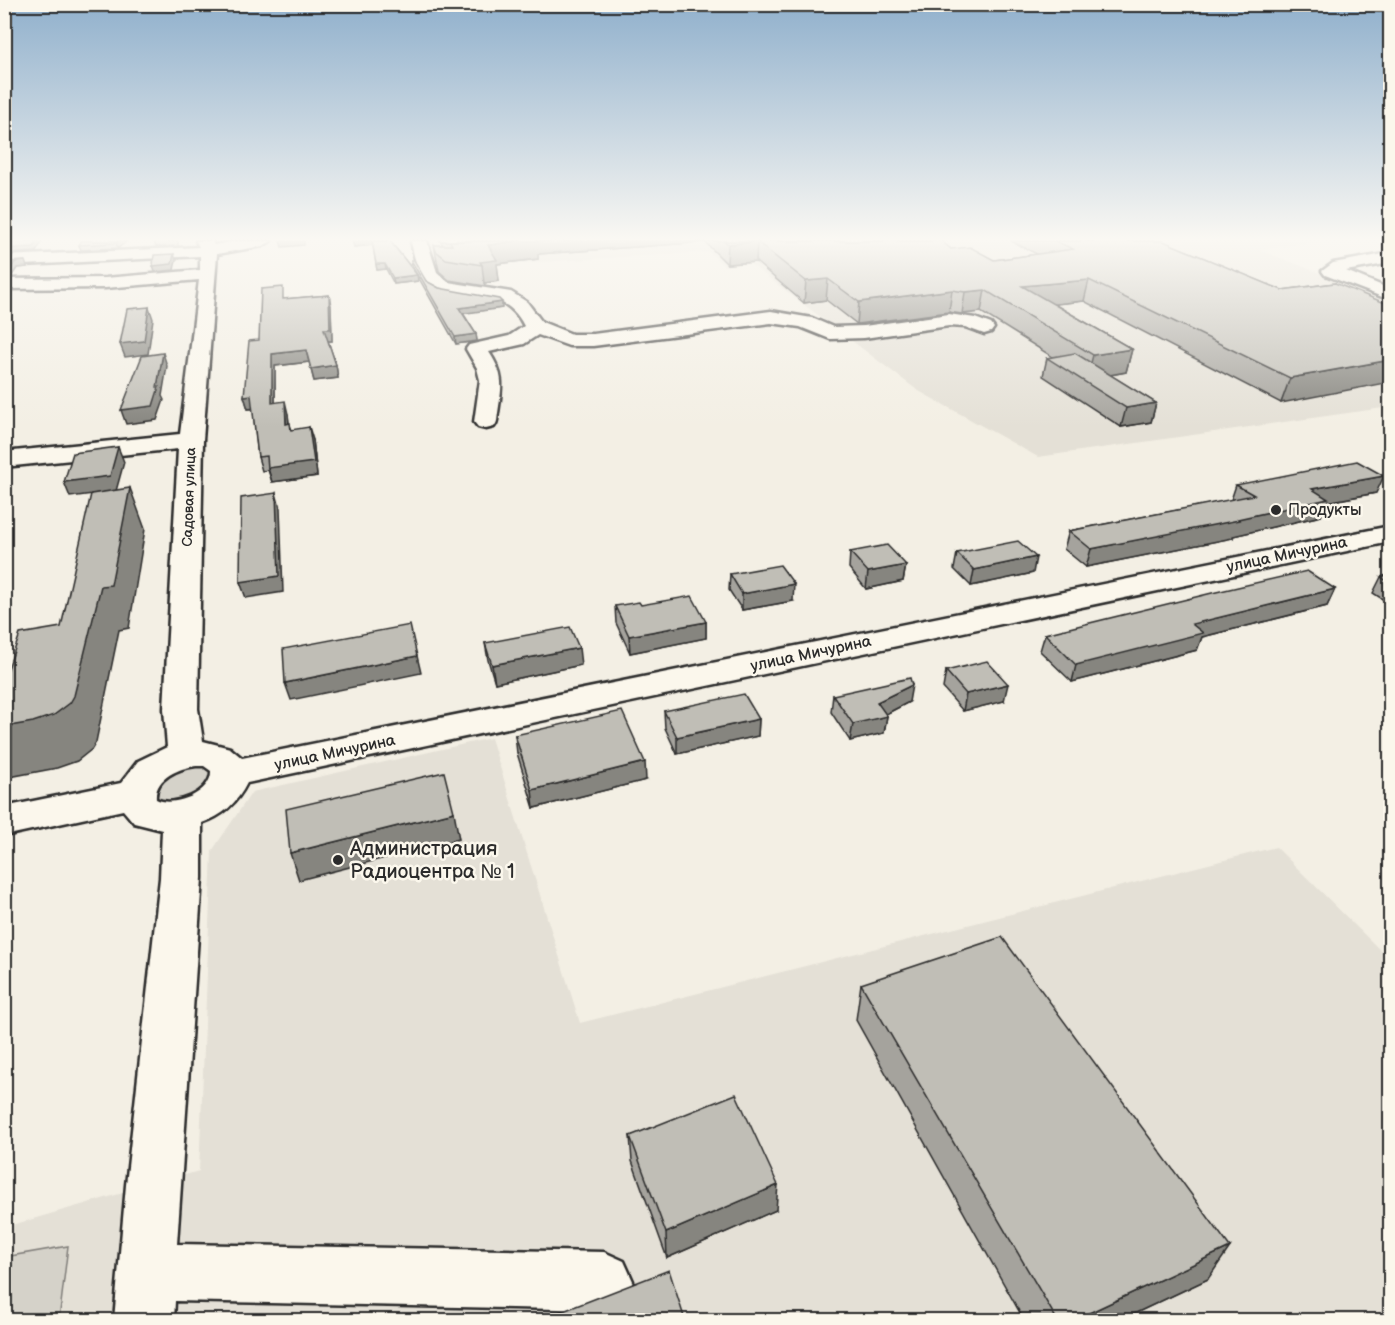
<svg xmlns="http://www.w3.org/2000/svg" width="1395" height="1325" font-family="'Balsamiq Sans',sans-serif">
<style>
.built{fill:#e4e0d6}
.green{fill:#d5d2c9;stroke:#807e7a;stroke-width:1.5}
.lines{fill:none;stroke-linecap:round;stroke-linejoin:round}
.minor-casing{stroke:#2b2b2b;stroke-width:5}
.minor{fill:#fbf7ec;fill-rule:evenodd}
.wall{fill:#a5a39d;stroke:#2b2b2b;stroke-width:1.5}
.shaded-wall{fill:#86857f;stroke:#2b2b2b;stroke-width:1.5}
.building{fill:#c0beb6;stroke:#2b2b2b;stroke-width:1.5}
.poi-dot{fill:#2b2b2b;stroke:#fbf7ec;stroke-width:2}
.labels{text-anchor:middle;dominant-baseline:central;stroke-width:5;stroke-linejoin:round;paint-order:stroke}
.far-street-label{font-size:14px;fill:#2b2b2b;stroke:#fbf7ec}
.poi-label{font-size:16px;fill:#2b2b2b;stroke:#fbf7ec;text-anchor:start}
.street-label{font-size:16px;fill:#2b2b2b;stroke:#fbf7ec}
.near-poi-label{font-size:20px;fill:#2b2b2b;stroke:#fbf7ec;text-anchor:start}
</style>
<rect width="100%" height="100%" fill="#f3efe4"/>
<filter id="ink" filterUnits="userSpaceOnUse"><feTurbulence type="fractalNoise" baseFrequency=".0167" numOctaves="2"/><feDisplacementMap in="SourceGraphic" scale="12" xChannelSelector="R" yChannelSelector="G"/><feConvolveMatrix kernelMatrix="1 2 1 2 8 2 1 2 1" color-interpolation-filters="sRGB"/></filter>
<g filter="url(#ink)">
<!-- built -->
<g class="built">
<path d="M485,241H1318L1260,250L1390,300V407L1038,457L917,390L749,263L724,266L709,252L507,264Z"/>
<path d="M491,738L580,1023L1276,847L1390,960V1320H5V1227L199,1171L212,851L252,792Z"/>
</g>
<!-- green -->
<g class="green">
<path d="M196,764L205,766L211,771V785C194,795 174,812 156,797L157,782L164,775Z"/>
<path d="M68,1246L59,1320H5V1257Z"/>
</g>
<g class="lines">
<defs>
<g id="minor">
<path d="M196,241H212L214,245L236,241H271L263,246L217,254L203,440L198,709L203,741L230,748L242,758L1390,526V542L247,783C237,803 223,816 202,823V878L177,1244L604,1252L624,1261L633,1281L624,1301L604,1310L175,1301L174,1320H114L126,1185L160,878L162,830L134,823L123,810L4,836V807L121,783L138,761L167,747L164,709L178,449L4,467V452L180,434L199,280L105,288L4,289V279L105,278L200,270V256L4,266V256L199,247ZM196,766H204L211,771C212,793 174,808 156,799C154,778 179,768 196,766Z"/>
<path d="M411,241H427L437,272L448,282L511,292L527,302L542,322L572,334H593L771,311L812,318L833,327L864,326L949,314L975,318L991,324L994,328L991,332L984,334L965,327L949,326L864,338L830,339L800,327L771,323L593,346H569L538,335L524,344L489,352C505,376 502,386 498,413C497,419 498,422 494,427L486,429L478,427L474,422L480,380L477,368L466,349L469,345L509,336L524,326C500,279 459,311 429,285C417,274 414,256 411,241Z"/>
<path d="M1390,253V263L1346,271L1390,289V300L1325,275L1322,271L1333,263Z"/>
</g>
</defs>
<!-- minor casing -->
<use href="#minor" class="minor-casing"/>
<!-- minor -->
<use href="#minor" class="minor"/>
</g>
<!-- wall -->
<g class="wall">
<path d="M81,241H127L118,248L81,250L79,245Z"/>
<path d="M154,241H178V246L156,247Z"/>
<path d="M352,241H390L417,275L418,281L394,284L386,269L377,270L373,245L354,247Z"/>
<path d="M440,241H941L951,249L994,260L1037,254L1011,241H1163L1282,290L1335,283L1281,403L1084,301L1054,304L1132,349L1126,372L1110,375L1156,403L1151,422L1121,427L1043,376L1047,358L1053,357L981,312L962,314L949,312L857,324L826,300L804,303L756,262L727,264L705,242L538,254V259L497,264L499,281L484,283L485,286L449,280L439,271L434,245H443Z"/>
<path d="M411,260L426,281L439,288L502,308L463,313L476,334L477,341L456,344L412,266Z"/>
<path d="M4,262L27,267L17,268L11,277H4Z"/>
<path d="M329,295L331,306L332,341H328L336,365L338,378L314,381L309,362L275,366V402L288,414L289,423L292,430L313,440L317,476L272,482L268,470L262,471L258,457L253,409H248L244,396L259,340L285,299Z"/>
<path d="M1236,485L1376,493L1327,502L1321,516L1233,536V538L1086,567L1064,549L1069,531L1231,500Z"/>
<path d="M850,552L906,565L903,581L866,589L849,568Z"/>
<path d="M957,553L1033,573L971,586L954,569Z"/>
<path d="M730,574L793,601L742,610L729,590Z"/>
<path d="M1390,574V604L1373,593L1381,577Z"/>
<path d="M1335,589L1327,606L1202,637L1197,650L1072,682L1040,651L1045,634Z"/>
<path d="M641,605L706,622V638L630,653L616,623L615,606Z"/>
<path d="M485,643L581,665L495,683L488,660Z"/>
<path d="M946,671L1004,701L963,711L943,688Z"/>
<path d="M833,695L909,702L886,714L887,716L884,733L850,741L831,712Z"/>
<path d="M664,711L759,719L758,736L677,754L665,728Z"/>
<path d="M515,735L646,780L534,808L517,753Z"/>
<path d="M861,984L1208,1279L1121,1320H1024L856,1020Z"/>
<path d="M630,1136L776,1210L667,1258L632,1161Z"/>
</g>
<!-- shaded-wall -->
<g class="shaded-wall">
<path d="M37,241H42L36,252L4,254V249Z"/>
<path d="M119,241H127L118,248L116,243Z"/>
<path d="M280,241H304V245L282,247Z"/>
<path d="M360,241H372L373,245L354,247L353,242Z"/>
<path d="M519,241H705V242L538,254V259L497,264L499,281L484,283L482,265L480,262L488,245Z"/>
<path d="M757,242L756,262L727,264L728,244Z"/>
<path d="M174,254L176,260L174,270L155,272L153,266Z"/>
<path d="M25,261L27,267L17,268L11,277L9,271L15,262Z"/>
<path d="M376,264H385L386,269L377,270Z"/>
<path d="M417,275L418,281L394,284L393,278Z"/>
<path d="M828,279L826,300L804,303L806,281Z"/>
<path d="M1089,280L1084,301L1018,308L1022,286Z"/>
<path d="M952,290L949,312L857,324L859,302Z"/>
<path d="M985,290L981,312L962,314L965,292Z"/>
<path d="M329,295L331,306L332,341H326L324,329Z"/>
<path d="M502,302V308L460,314L459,308Z"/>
<path d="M149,307L153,319L148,354L125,357L120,344Z"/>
<path d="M476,334L477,341L456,344L455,337Z"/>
<path d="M1132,349L1126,372L1087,379L1093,355Z"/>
<path d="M306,350L309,362L275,366V416L272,403V354Z"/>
<path d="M163,353L167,366L162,396L164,400L157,420L126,424L121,410L157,387Z"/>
<path d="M1390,360V382L1281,403L1290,378Z"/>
<path d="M336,365L338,378L314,381L311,369Z"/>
<path d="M251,395L255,408L248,409L244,396Z"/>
<path d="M285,401L288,414L290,437L286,424Z"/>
<path d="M1156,403L1151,422L1121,427L1126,408Z"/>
<path d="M309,427L313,440L317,476L272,482L268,468Z"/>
<path d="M118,447L124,462L116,491L70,497L64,482Z"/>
<path d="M1384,476L1376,493L1327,502L1321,516L1233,536V538L1086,567L1091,549L1238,519L1312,489Z"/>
<path d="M130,488L145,529L129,628L119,630L96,742L92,749L77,761L57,768L4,778V727L101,586Z"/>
<path d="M276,493L280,508L283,592L246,598L240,582Z"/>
<path d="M1036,557L1033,573L971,586L974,570Z"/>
<path d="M906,565L903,581L866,589L868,572Z"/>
<path d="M794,584L793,601L742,610V594Z"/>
<path d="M1335,589L1327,606L1202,637L1197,650L1072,682L1076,665L1192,624Z"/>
<path d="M706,622V638L630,653L629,636Z"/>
<path d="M579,648L581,665L495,683L492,665Z"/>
<path d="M417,656L421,673L291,700L285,683Z"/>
<path d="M1008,684L1004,701L963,711L966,694Z"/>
<path d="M912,685L909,702L878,718L887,716L884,733L850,741L853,724L877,702Z"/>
<path d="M759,719L758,736L677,754V737Z"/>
<path d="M645,762L646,780L534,808L532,790Z"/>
<path d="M454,812L459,839L299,880L290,853Z"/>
<path d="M778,1185L776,1210L667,1258L666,1233Z"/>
<path d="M1230,1247L1208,1279L1121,1320H1074Z"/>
</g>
<!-- building -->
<g class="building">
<path d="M4,241H37L34,247L4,249Z"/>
<path d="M81,241H119L116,243L79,245Z"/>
<path d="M372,241H390L417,275L393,278L385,264H376Z"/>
<path d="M450,241H519L488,245L497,260L480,262L482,265L446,259L436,251L434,245H452Z"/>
<path d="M724,241H941L951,249L970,247L994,260L1073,249L1055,241H1163L1282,290L1335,283L1390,305V360L1290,378L1089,280L1022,286L1132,349L1093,355L985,290L965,292L952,290L859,302L828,279L806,281L757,242L728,244Z"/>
<path d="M174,254L172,264L153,266L154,255Z"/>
<path d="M411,260H414L426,281L439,288L499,299L502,302L459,308L476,334L455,337Z"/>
<path d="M25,261L15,262L9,271H4V262Z"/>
<path d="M283,287V299L329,295L330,329H324L336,365L311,369L306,350L272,354V403L285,401L286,424L290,423L291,430L309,427L314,462L268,468L267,456L258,457L251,395L244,396L249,341L259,340L261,289Z"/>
<path d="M149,307L144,341L120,344L127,309Z"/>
<path d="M163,353L157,387H159L153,406L121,410L142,356Z"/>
<path d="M1075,353L1156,403L1126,408L1047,358Z"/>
<path d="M118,447L110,476L64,482L73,453Z"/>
<path d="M1357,461L1384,476L1312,489L1328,499L1238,519L1239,520L1091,549L1069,531L1254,495L1236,485Z"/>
<path d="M130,488L111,585L101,586L74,696L70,703L54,715L33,722L4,727V680L20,634L61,627L91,494Z"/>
<path d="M276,493L279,576L240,582L241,498Z"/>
<path d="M1018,541L1036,557L974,570L957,553Z"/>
<path d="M887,545L906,565L868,572L850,552Z"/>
<path d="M780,565L794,584L742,594L730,574Z"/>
<path d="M1307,571L1335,589L1192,624L1203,633L1076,665L1045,634L1212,593Z"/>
<path d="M1390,574V583L1381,577Z"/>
<path d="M692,596L706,622L629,636L615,606L639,602L641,605Z"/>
<path d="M410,625L417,656L285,683L283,649Z"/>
<path d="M570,627L579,648L492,665L485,643Z"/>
<path d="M987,661L1008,684L966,694L946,671Z"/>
<path d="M910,678L912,685L877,702L887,716L853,724L833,695Z"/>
<path d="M744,694L759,719L677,737L664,711Z"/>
<path d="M622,711L645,762L532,790L515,735Z"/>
<path d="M444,772L454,812L290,853L286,809Z"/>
<path d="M1002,937L1230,1247L1074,1320H1057L861,984Z"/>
<path d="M736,1094L778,1185L666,1233L630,1136Z"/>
<path d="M669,1270L685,1320H540Z"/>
</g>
</g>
<!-- sky -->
<linearGradient id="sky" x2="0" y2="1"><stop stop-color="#90b0cc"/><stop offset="0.56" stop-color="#faf8f3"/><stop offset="1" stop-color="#faf8f3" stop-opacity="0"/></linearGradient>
<rect width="1395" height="427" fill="url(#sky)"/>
<!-- markers -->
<g class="poi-dot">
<circle cx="1276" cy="510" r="6"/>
<circle cx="338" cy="860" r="6"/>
</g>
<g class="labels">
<!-- far-street labels -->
<g class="far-street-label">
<text transform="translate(189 497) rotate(-88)">Садовая улица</text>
</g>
<!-- poi labels -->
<g class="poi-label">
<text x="1288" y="510">Продукты</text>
</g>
<!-- street labels -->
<g class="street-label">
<text transform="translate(1287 555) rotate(-12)">улица Мичурина</text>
<text transform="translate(811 654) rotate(-12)">улица Мичурина</text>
<text transform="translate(335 753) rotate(-12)">улица Мичурина</text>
</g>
<!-- near-poi labels -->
<g class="near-poi-label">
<text x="350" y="849">Администрация<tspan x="350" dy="23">Радиоцентра № 1</tspan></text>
</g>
</g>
<!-- margin -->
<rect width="1395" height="1325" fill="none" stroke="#fbf7ec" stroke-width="24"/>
<rect x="12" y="12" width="1371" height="1301" fill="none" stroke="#2b2b2b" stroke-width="2" filter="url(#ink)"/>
</svg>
